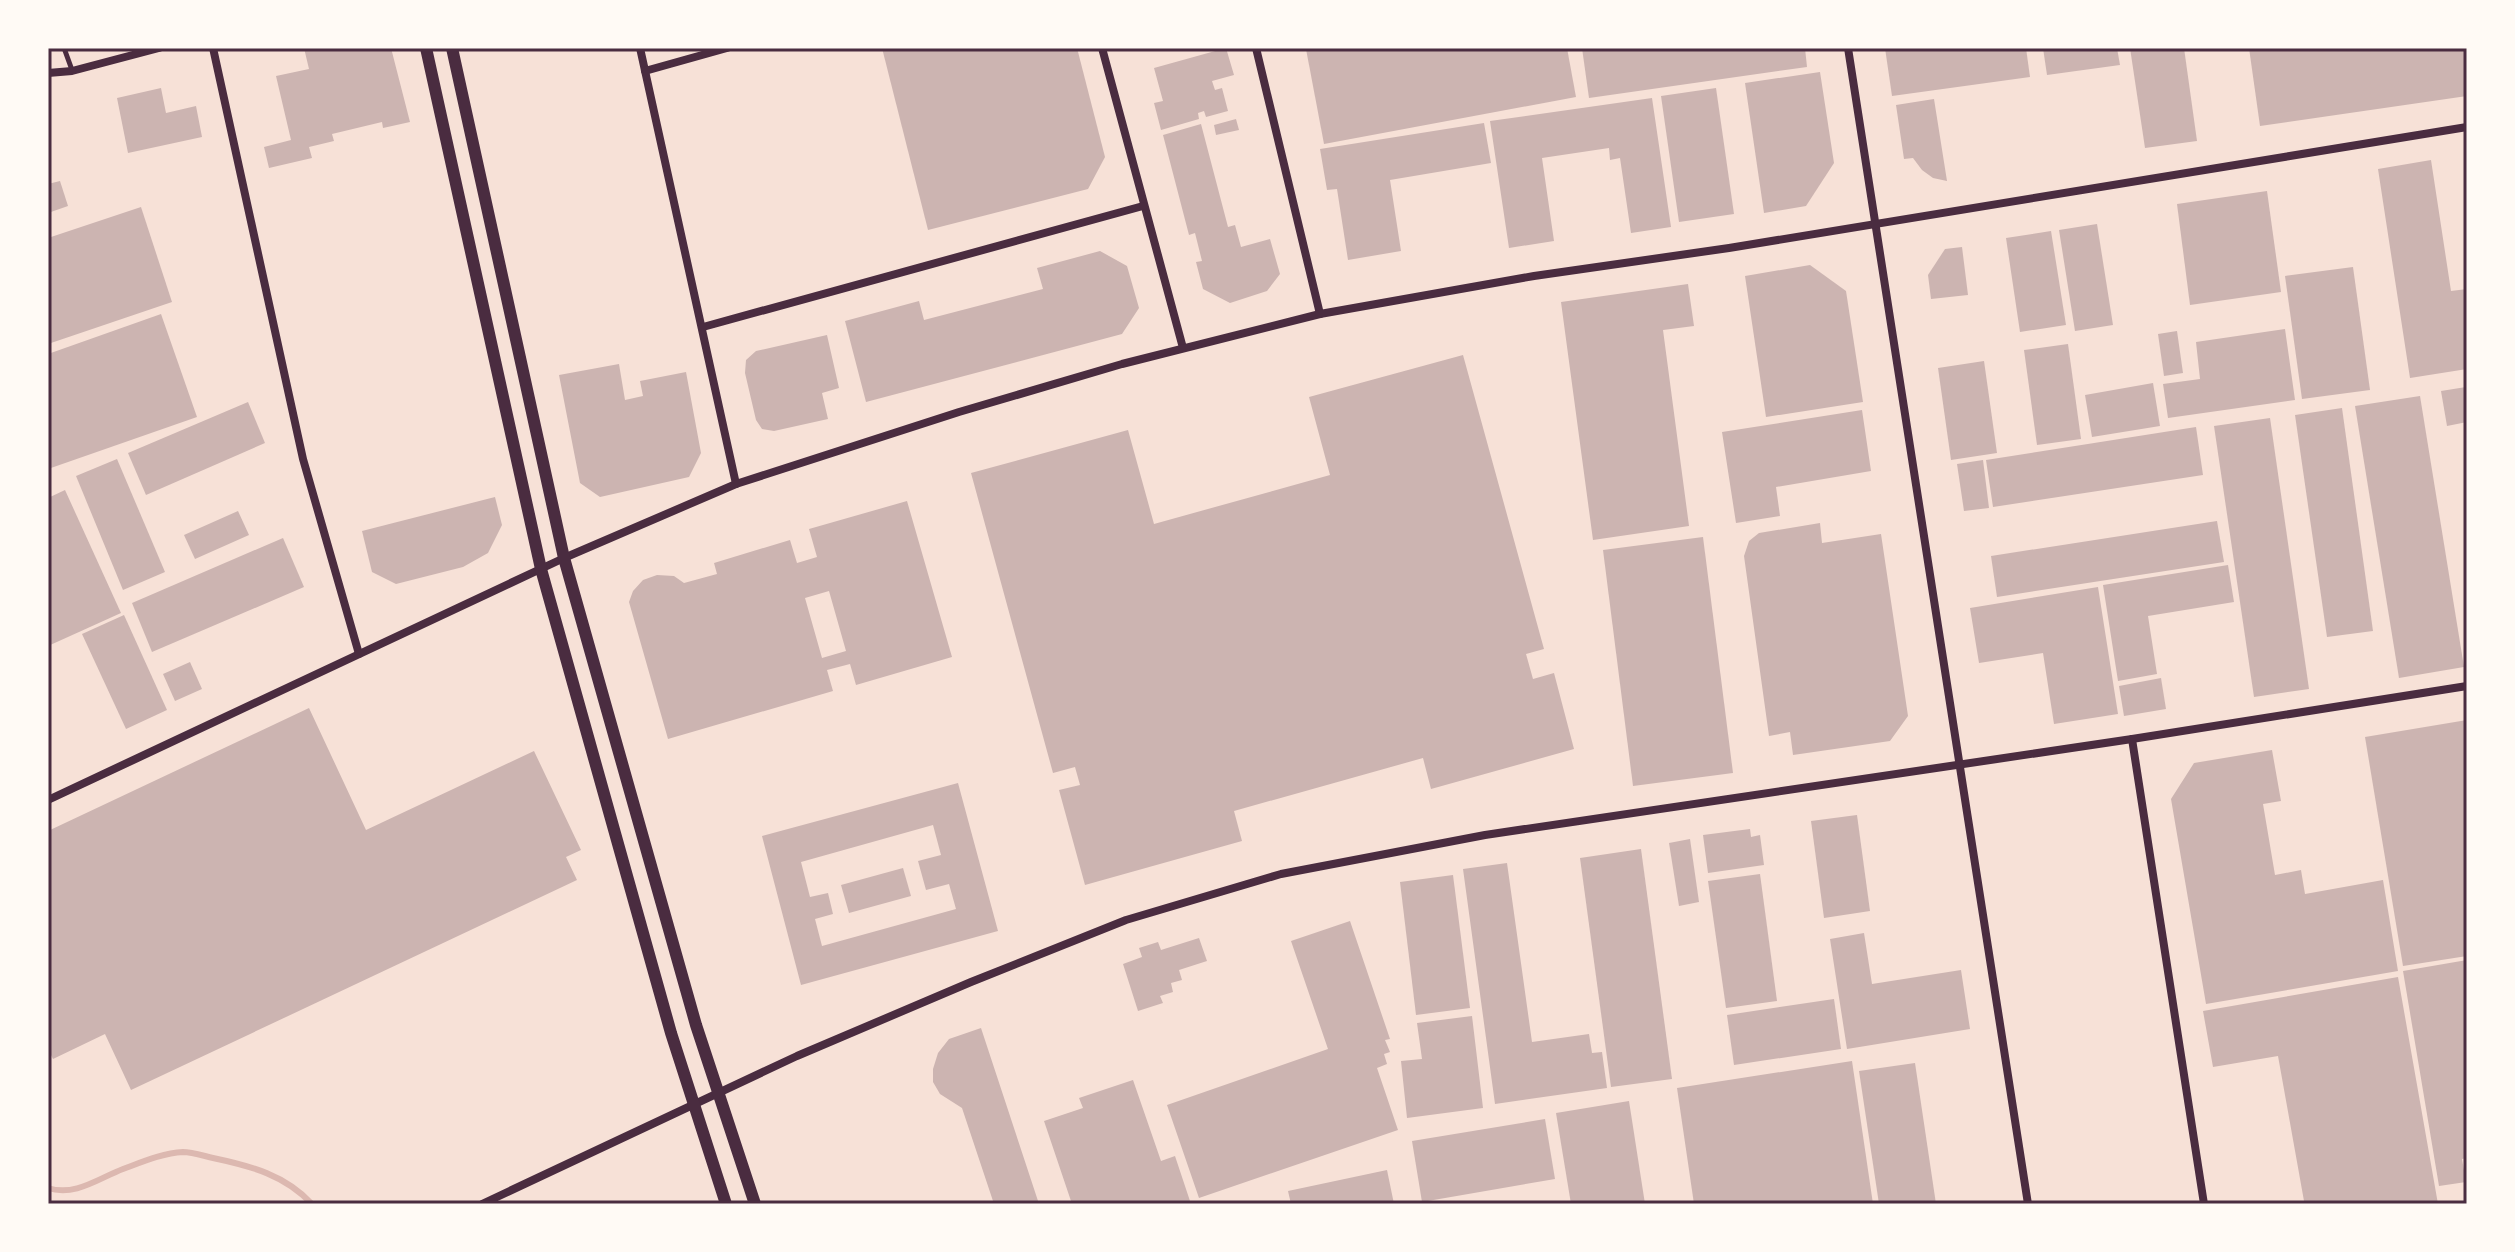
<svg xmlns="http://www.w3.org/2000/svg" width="2515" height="1252" font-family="Mulish,sans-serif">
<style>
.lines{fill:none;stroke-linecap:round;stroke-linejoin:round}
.stream{stroke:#dcb8b0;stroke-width:6}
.building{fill:#ccb4b1;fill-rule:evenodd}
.service{stroke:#4a2c40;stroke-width:5}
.minor{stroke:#4a2c40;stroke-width:8}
.tertiary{stroke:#4a2c40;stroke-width:12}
.neatline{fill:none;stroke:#4a2c40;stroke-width:3}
</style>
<rect width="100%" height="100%" fill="#f7e1d7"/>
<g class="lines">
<!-- stream -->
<path class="stream" d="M48,1188C75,1197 99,1178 123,1169C142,1162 163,1153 183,1152C192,1152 204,1156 213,1158C251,1166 285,1175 312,1204"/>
</g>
<!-- building -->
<g class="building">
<path d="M304,48H391L410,122L383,128L382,122L332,134L334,141L309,147L312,158L269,168L264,147L291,140L276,76L309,69Z"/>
<path d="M882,48H1077L1105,157L1088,189L928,230Z"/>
<path d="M1226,48L1234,75L1212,81L1215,90L1222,88L1228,111L1206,117L1204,111L1198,113L1199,119L1161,130L1154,103L1163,101L1154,68Z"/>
<path d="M1313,48H1567L1576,97L1324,144L1306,49Z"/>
<path d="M1582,48H1805L1807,67L1589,98Z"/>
<path d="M1885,48H2026L2030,77L1892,96Z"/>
<path d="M2043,48H2117L2120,65L2047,75Z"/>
<path d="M2130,48H2184L2197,141L2145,148Z"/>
<path d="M2249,48H2467V96L2260,126Z"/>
<path d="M1820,72L1834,163L1806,206L1764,213L1745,83Z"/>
<path d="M161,88L166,113L196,106L202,137L128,153L117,98Z"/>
<path d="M1716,88L1734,214L1679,222L1661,96Z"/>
<path d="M1652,98L1671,227L1631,233L1620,158L1610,160L1609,148L1542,158L1554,241L1509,248L1490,121Z"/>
<path d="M1934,99L1947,181L1933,178L1922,170L1913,158L1904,159L1896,105Z"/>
<path d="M1236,119L1239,130L1216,135L1214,125Z"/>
<path d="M1484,123L1491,163L1390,180L1401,251L1348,260L1337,189L1327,190L1320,149Z"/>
<path d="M1201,124L1228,227L1235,225L1241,247L1270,239L1280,274L1267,291L1230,303L1203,289L1196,262L1202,261L1195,233L1189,235L1163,135Z"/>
<path d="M2431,160L2451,291L2467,289V369L2410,378L2378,169Z"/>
<path d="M60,181L68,206L48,213V184Z"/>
<path d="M2267,191L2281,292L2190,305L2177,204Z"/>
<path d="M141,207L172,302L48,344V238Z"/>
<path d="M2097,224L2113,325L2075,331L2059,230Z"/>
<path d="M2051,231L2066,325L2020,332L2006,238Z"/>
<path d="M1962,247L1968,295L1931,299L1928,275L1945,249Z"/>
<path d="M1100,251L1127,266L1139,308L1122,334L866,402L845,321L919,301L924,320L1043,289L1037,268Z"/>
<path d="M1810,265L1846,291L1863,402L1766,417L1745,276Z"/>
<path d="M2353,267L2370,390L2302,399L2285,276Z"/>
<path d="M1688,284L1694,326L1663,330L1689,526L1593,540L1561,302Z"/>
<path d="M161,314L197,417L48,469V354Z"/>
<path d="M2285,329L2295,400L2168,418L2163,384L2200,379L2196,342Z"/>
<path d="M2177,331L2183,373L2164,376L2158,334Z"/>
<path d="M827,335L839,388L822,393L828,419L774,431L762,429L756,420L745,373L746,360L756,351Z"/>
<path d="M2068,344L2081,439L2037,445L2024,350Z"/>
<path d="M1463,355L1544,649L1526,654L1533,679L1554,673L1574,749L1431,789L1423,758L1234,811L1242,841L1085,885L1059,790L1080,785L1075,767L1053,773L971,473L1128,430L1154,524L1330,475L1309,397Z"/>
<path d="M1984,361L1997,453L1951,460L1938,368Z"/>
<path d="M619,364L625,400L643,396L640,381L686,372L701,453L689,477L600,497L580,483L559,375Z"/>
<path d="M2153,383L2160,426L2092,437L2085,395Z"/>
<path d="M2466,387L2467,422L2447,426L2441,391Z"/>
<path d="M2420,396L2464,667L2399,678L2355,406Z"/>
<path d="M248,402L265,443L146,495L128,453Z"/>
<path d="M2342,408L2373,631L2327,637L2295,415Z"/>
<path d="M1862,410L1871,471L1776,487L1780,516L1736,523L1722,432Z"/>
<path d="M2270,418L2309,689L2254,697L2214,426Z"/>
<path d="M2196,427L2203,475L1993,507L1986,460Z"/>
<path d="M117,459L165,572L123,590L76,476Z"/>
<path d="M1983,460L1989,508L1964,511L1957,464Z"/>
<path d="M65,490L121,613L48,646V498Z"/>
<path d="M495,497L502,525L488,553L463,567L396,584L372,572L362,531Z"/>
<path d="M907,501L952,657L856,685L850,664L827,670L833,691L668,739L629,602L633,591L643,580L657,575L674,576L684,583L717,574L714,563L790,540L797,563L817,557L809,529ZM829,591L846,651L822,658L805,598Z"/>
<path d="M238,511L249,535L195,559L184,535Z"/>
<path d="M2217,521L2224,562L1997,597L1991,556Z"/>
<path d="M1820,523L1822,543L1881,534L1908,716L1890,741L1793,755L1790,732L1769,736L1744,556L1749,541L1759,533Z"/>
<path d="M1703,537L1733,773L1633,786L1603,550Z"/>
<path d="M283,538L304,587L152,652L132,603Z"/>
<path d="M2228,565L2234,602L2148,616L2157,674L2118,681L2103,585Z"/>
<path d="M2098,587L2118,714L2054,724L2043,653L1979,663L1970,608Z"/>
<path d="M124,615L167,710L126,729L82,634Z"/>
<path d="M190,662L202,689L175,701L163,674Z"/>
<path d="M2161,678L2166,709L2124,716L2119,686Z"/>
<path d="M309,708L366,830L534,751L581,850L566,857L577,880L131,1090L105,1034L53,1059L48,1049V831Z"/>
<path d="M2467,720V956L2403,966L2365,737Z"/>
<path d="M2272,750L2281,801L2263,804L2275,875L2301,870L2305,894L2383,880L2398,971L2206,1004L2171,799L2194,763Z"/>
<path d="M958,783L998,931L801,985L762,836ZM933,825L941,855L918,861L926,890L949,884L956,909L822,946L815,919L833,914L828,893L810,897L801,862Z"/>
<path d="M1857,815L1870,911L1824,918L1811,821Z"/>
<path d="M1750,829L1751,837L1760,835L1764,865L1708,873L1703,835Z"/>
<path d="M1690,839L1699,902L1679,906L1669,843Z"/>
<path d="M1641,849L1672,1079L1611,1087L1580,858Z"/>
<path d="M1507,863L1532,1042L1589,1034L1592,1053L1602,1052L1607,1088L1495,1104L1463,869Z"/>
<path d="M903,868L911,896L849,913L841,885Z"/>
<path d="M1760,874L1777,1001L1726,1008L1708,881Z"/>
<path d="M1453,875L1470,1008L1416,1015L1400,882Z"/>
<path d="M1350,921L1390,1039L1385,1040L1390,1052L1384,1054L1387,1064L1377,1068L1398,1130L1199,1198L1167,1105L1328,1049L1291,941Z"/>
<path d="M1864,933L1872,984L1961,970L1970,1029L1847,1049L1830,939Z"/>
<path d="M1199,938L1207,961L1179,970L1182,980L1171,983L1173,992L1160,996L1163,1003L1138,1011L1123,964L1142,957L1139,948L1158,942L1161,950Z"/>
<path d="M2467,960V1158L2462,1159L2466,1182L2439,1186L2403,971Z"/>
<path d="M2398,977L2438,1204H2296L2304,1201L2278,1056L2213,1067L2203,1011Z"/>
<path d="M1834,999L1841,1049L1734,1065L1727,1015Z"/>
<path d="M1472,1016L1483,1108L1407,1118L1401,1061L1422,1059L1417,1023Z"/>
<path d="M981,1028L1039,1204H994L962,1108L940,1094L933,1082V1069L938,1053L949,1039Z"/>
<path d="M1852,1061L1873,1204H1694L1677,1088Z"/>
<path d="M1915,1063L1936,1204H1879L1859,1071Z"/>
<path d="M1133,1080L1161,1161L1175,1156L1190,1201L1181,1204H1072L1044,1121L1083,1108L1079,1098Z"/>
<path d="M1629,1101L1645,1204H1571L1556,1113Z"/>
<path d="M1545,1119L1555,1179L1422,1202L1412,1141Z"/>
<path d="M1387,1170L1394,1204H1291L1288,1191Z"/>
</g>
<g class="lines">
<!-- service -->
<path class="service" d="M64,48L72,70"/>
<!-- minor -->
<g class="minor">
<path d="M213,48L303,459L359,654"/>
<path d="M640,48L736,484"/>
<path d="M1102,48L1183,348"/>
<path d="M1256,48L1320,314"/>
<path d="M1848,48L2028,1204"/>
<path d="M645,71L727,48"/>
<path d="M48,73L72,71L159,48"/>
<path d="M703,327L1143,206"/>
<path d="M2132,739L2204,1204"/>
<path d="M48,800L564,558L736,484L959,412L1122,364L1320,314L1365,306L1534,276L1729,248L2467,127"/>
<path d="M482,1204L797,1056L971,982L1126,920L1281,874L1485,835L2132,739L2467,686"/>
</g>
<!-- tertiary -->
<g class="tertiary">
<path d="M426,48L541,569L671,1033L726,1204"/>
<path d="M452,48L564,558L696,1025L755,1204"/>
</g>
</g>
<!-- border -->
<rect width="2515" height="1252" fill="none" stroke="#fffaf5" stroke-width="100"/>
<rect x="50" y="50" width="2415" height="1152" class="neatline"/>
</svg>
